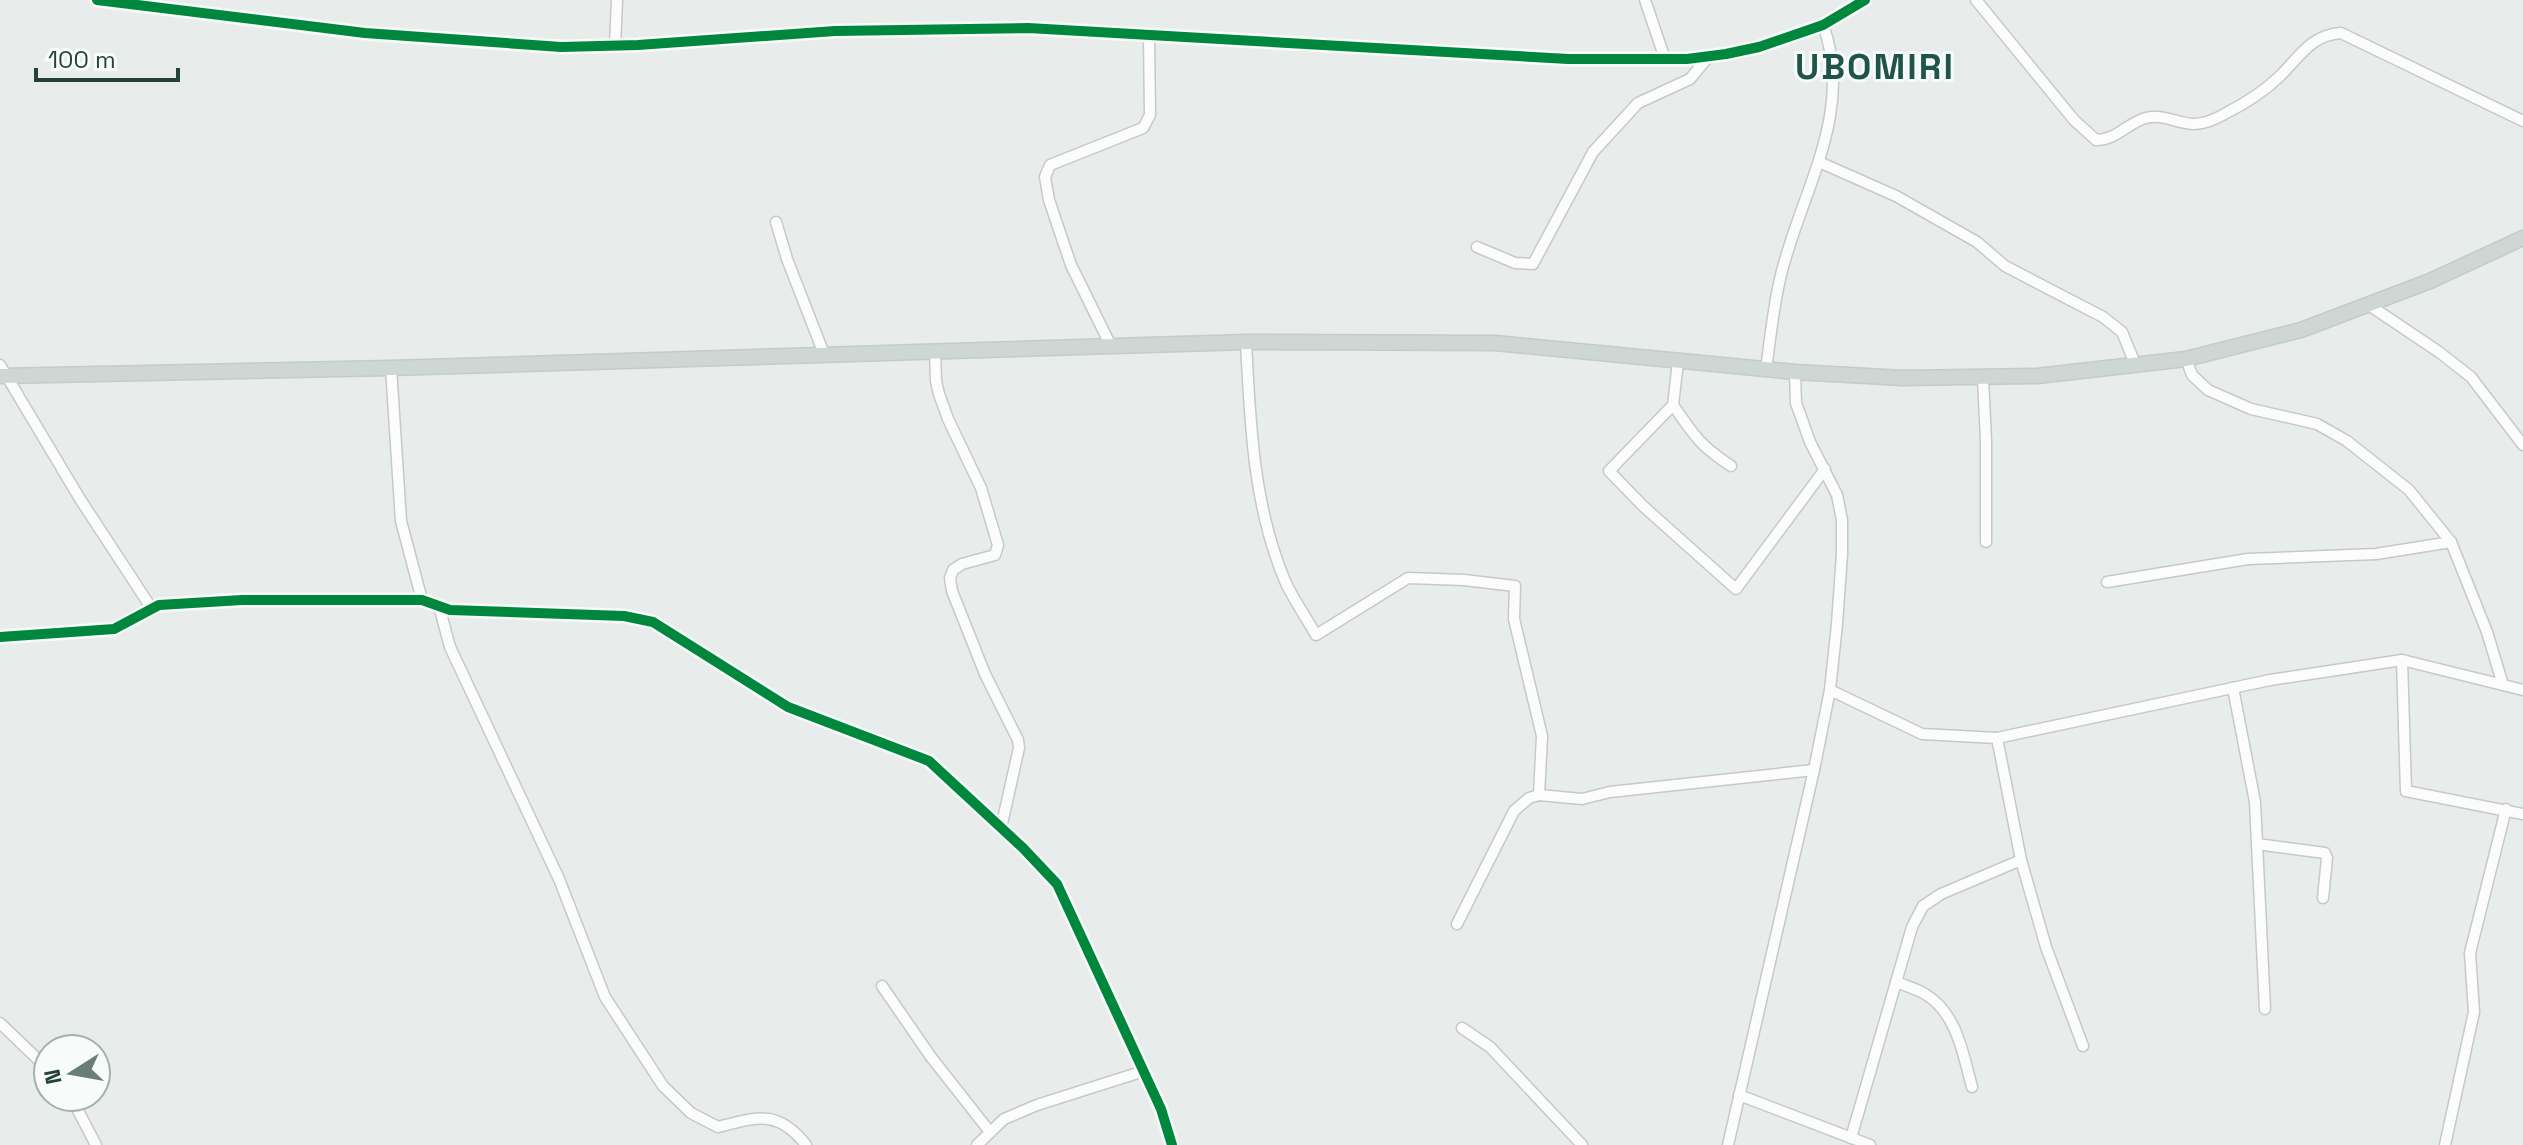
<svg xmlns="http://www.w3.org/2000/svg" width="2523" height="1145" font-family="'Space Grotesk',sans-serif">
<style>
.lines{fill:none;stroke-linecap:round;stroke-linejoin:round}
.minor-casing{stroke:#c5cac8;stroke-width:13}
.major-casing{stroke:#c3ccc9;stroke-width:17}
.minor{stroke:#fcfcfc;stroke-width:10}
.major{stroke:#cfd7d5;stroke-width:14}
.cycleway-casing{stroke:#f7fbf9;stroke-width:15}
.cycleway{stroke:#00873e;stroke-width:10}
.labels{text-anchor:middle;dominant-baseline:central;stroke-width:6;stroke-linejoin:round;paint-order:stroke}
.district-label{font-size:36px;font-weight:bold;letter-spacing:2px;fill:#1f5548;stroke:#f7fbf9}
</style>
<rect width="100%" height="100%" fill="#e8edeb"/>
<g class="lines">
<defs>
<g id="minor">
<path d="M97,0L365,33L561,47L638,45L835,31L1028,28L1568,59H1687L1726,54L1759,47L1823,25L1865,0"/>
<path d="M1645,0L1665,59"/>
<path d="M1976,0L2074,120L2096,140C2117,140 2127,123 2146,118C2161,113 2179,124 2194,124C2206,124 2218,118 2228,112C2246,103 2264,91 2279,77C2299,58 2310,35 2341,33L2523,121"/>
<path d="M615,46L617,0"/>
<path d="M1819,162L1896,196L1977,242L2005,266L2103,317L2122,332L2136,366"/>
<path d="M776,222L787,259L824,354"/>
<path d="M1477,247L1515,263L1533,264L1593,152L1638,103L1690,79L1709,56"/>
<path d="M2369,305L2439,352L2471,377L2523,445"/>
<path d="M1246,342C1250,422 1253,505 1285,581C1293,599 1306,617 1316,635L1408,578L1464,580L1515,586L1514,619L1542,736L1539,795L1582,799L1610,792L1814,770"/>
<path d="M1111,346L1071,265L1049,200L1045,177L1050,165L1143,128L1150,115L1149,34"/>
<path d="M935,351L936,381L939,394L948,419L981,488L998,545L995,555L962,564L953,570L950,578L952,591L985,674L1018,740L1019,748L1001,828"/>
<path d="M2186,359L2192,375L2208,390L2251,409L2317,424L2347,441L2409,490L2451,542L2487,632L2503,685"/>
<path d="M1678,362L1673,405L1609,471L1643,506L1736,589L1825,469"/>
<path d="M0,365L80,499L152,609"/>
<path d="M391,368L401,521L422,600"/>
<path d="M1766,370C1770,340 1773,309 1780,279C1799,195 1856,113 1823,25"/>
<path d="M1983,378L1986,441V542"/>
<path d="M1673,405C1694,435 1699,445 1731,466"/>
<path d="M2107,582L2248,559L2376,554L2451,542"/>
<path d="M439,606L450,647L559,879L605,997L663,1086L691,1113L718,1127C757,1117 778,1109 806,1145"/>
<path d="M0,637L114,629L159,605L242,600H422L450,610L624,616L653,622L788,707L929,761L1023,848L1057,884L1161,1109L1172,1145"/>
<path d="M2402,660L2406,791L2523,814"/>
<path d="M2233,688L2255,802L2265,1009"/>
<path d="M1830,690L1922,734L1997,738L2270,680L2402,660L2523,690"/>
<path d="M1997,738L2021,860L2046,947L2083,1046"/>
<path d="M2257,844L2325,853L2327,858L2323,898"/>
<path d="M1457,924L1514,811L1529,798L1539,795"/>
<path d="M1896,982C1906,986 1917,989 1925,994C1957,1013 1963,1054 1972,1087"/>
<path d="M882,986L931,1057L990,1132"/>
<path d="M0,1023L48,1069"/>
<path d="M1462,1028L1490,1047L1582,1145"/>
<path d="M1739,1095L1870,1145"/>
<path d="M71,1097L96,1145"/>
<path d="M1851,1138L1912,927L1923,906L1941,894L2021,860"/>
<path d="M977,1145L1004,1119L1037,1105L1144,1071"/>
<path d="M1728,1145L1814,770L1830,690L1837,624L1842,554V520L1837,495L1810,442L1796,403L1795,372"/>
<path d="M2445,1145L2474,1012L2470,953L2506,809"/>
</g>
<path id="major" d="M0,376L391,368L1246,342L1495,343L1795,372L1903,378L2037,376L2186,359L2301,330L2430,281L2523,238"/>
</defs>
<!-- minor casing -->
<use href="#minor" class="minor-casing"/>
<!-- major casing -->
<use href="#major" class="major-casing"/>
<!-- minor -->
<use href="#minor" class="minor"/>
<!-- major -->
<use href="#major" class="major"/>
<defs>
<g id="cycleway">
<path d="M97,0L365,33L561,47L638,45L835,31L1028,28L1568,59H1687L1726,54L1759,47L1823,25L1865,0"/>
<path d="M0,637L114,629L159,605L242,600H422L450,610L624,616L653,622L788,707L929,761L1023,848L1057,884L1161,1109L1172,1145"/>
</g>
</defs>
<!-- cycleway casing -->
<use href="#cycleway" class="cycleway-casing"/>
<!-- cycleway -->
<use href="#cycleway" class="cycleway"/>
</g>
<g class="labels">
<!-- district labels -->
<g class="district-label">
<text x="1875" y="67">UBOMIRI</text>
</g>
</g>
<!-- north arrow -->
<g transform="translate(72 1073) rotate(259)"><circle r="38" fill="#f7fbf9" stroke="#a3b1ad" stroke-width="2"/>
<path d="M0-6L14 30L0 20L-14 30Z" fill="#697e78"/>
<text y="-12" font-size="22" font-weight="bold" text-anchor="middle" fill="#24423a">N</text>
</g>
<!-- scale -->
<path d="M36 68v12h142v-12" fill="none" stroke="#24423a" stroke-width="4"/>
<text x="48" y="68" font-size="24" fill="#24423a" stroke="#f7fbf9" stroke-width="6" paint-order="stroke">100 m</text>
</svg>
